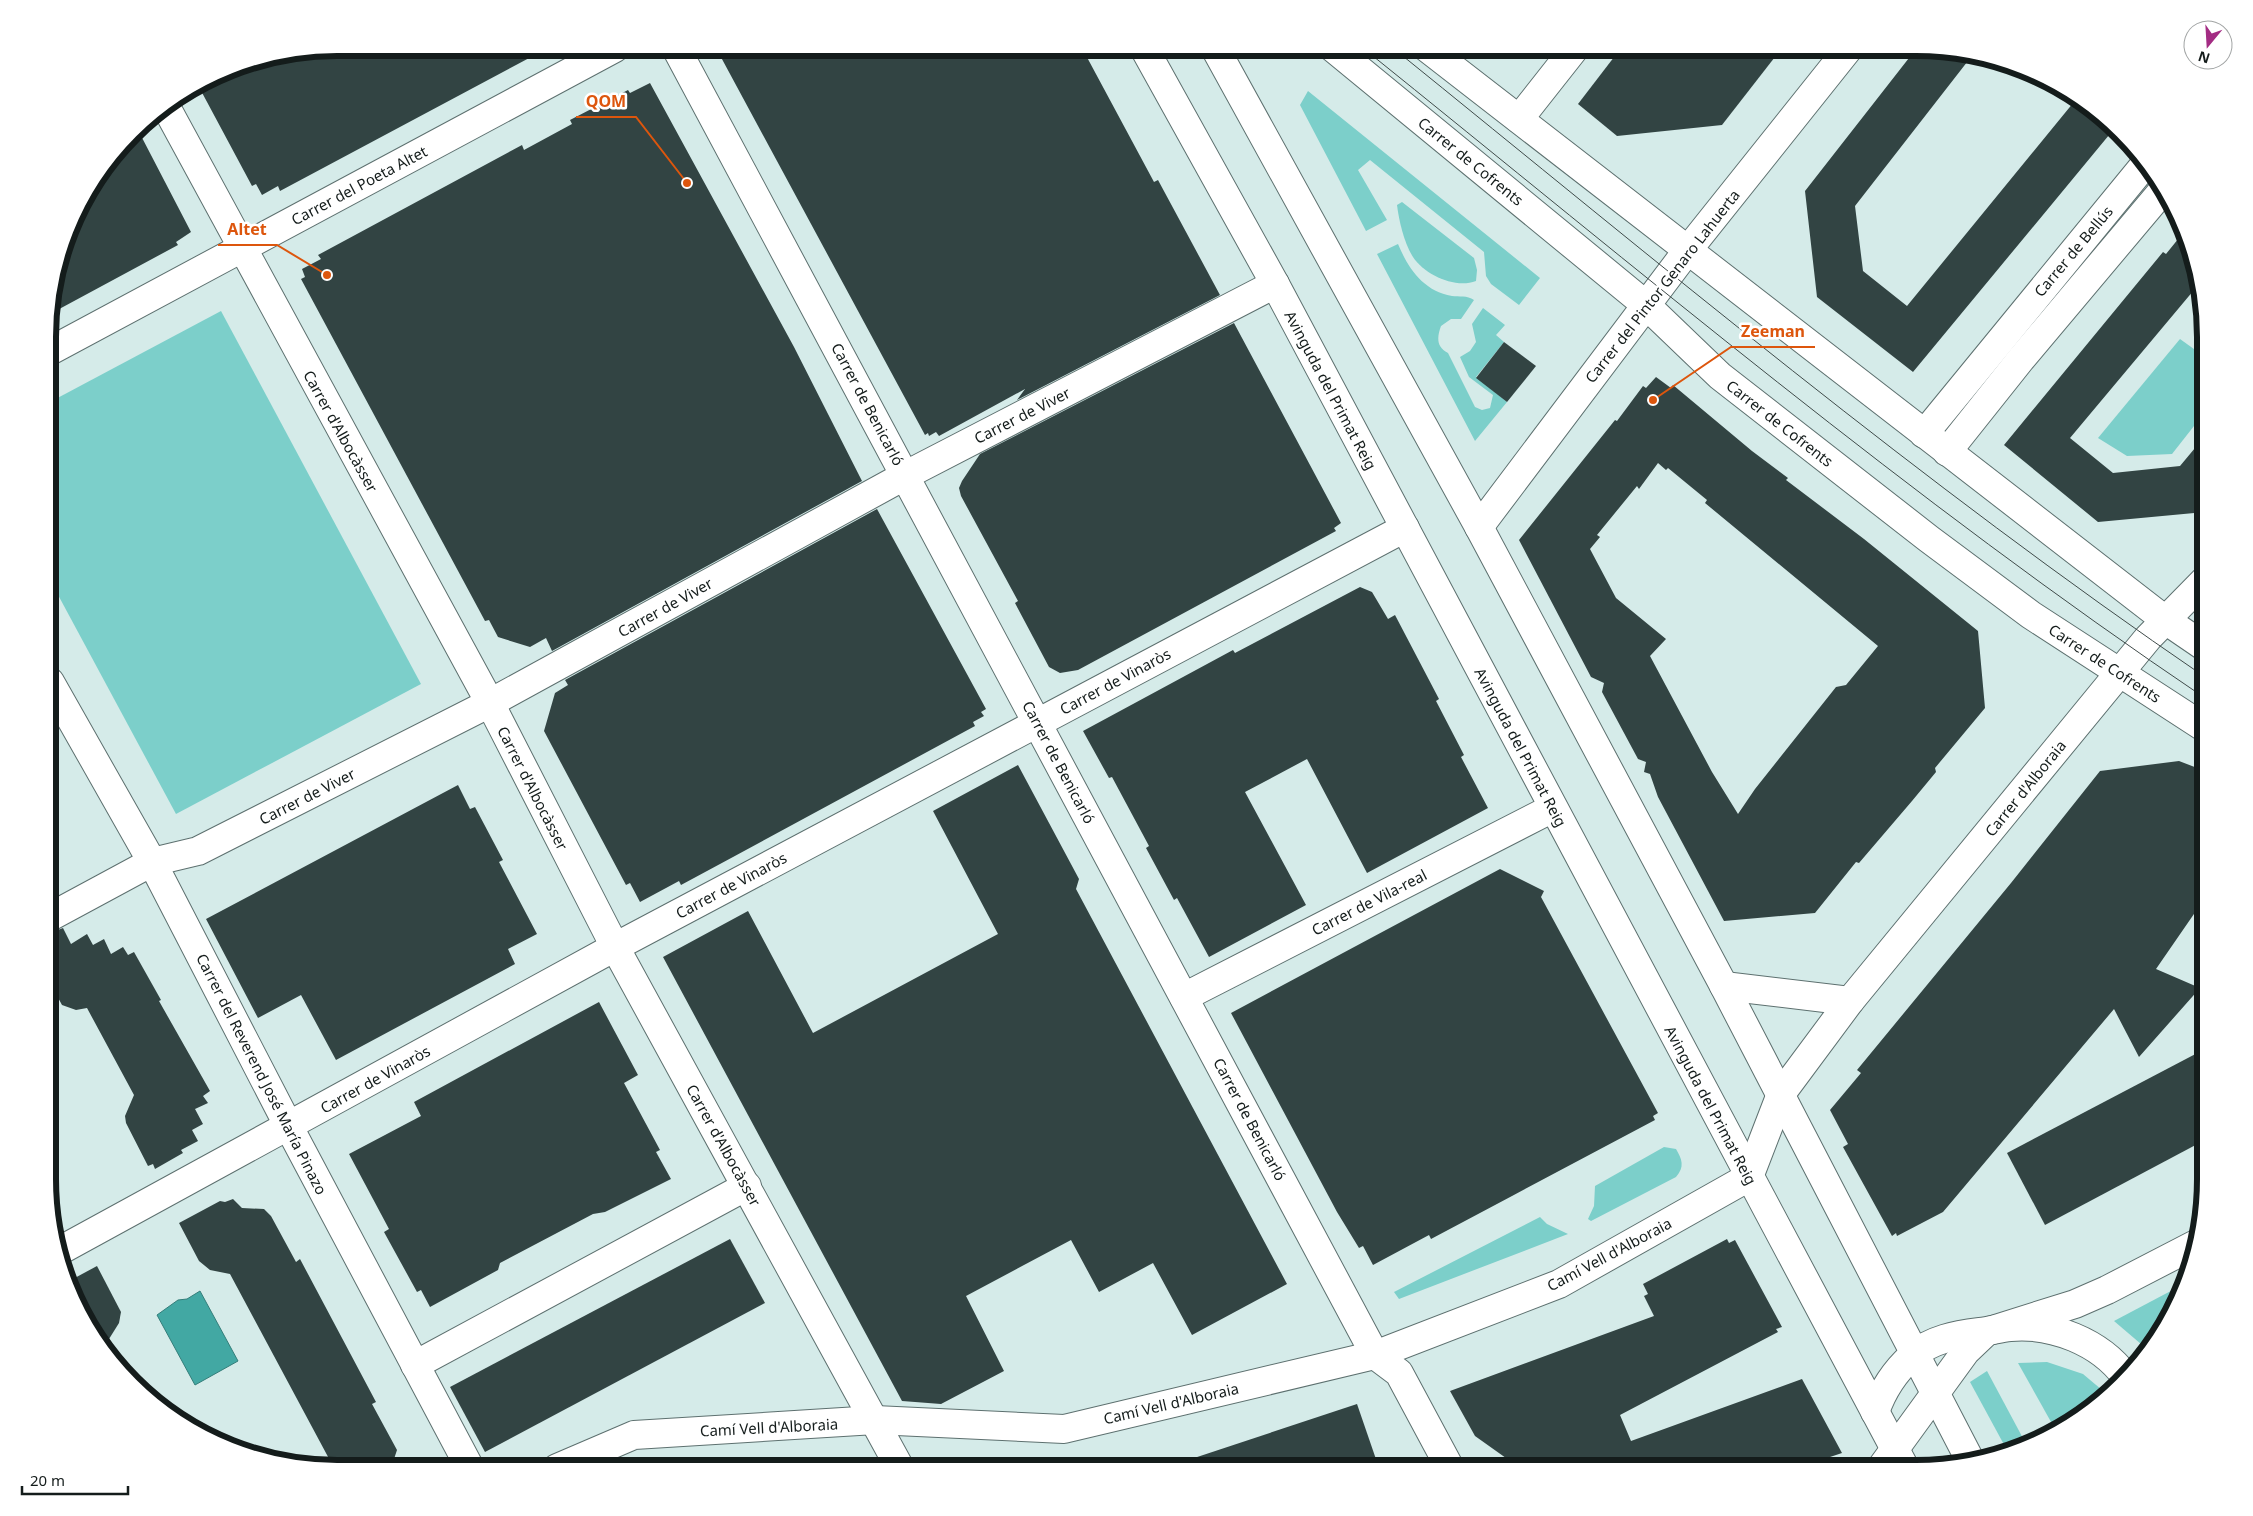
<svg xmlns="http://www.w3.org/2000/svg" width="2253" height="1516" font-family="'Noto Sans',sans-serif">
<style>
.green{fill:#7ccfca}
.water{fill:#42a8a3;stroke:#347e7a}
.building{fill:#324443;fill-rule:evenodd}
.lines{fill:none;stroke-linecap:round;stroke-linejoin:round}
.street-casing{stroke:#5d706f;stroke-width:30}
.secondary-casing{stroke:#5d706f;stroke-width:30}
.primary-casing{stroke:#5d706f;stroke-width:30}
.street{stroke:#fff;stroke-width:28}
.secondary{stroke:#fff;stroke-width:28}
.primary{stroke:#fff;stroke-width:28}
.tram{stroke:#404b4a;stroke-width:1}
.labels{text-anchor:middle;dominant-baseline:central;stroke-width:5;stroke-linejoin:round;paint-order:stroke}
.street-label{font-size:15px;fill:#141c1b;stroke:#fff}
.rim{fill:none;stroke:#141c1b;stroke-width:6}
.leader{fill:none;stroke:#dd560d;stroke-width:2}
.callout-dot{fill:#dd560d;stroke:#fff;stroke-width:2}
.callout-label{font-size:16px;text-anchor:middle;font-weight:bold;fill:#dd560d;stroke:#fff;stroke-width:5;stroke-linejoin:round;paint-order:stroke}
</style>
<rect width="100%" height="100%" fill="#d5ebe9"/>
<!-- green -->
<g class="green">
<path d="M1308,91L1540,278L1519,305L1491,284L1486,276L1484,252L1370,160L1358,170L1387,220L1366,231L1300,105Z"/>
<path d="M1402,202L1474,258L1477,270L1476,281C1455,289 1425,275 1413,257C1404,243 1399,221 1397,205Z"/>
<path d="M1398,244C1408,268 1423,291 1452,296C1459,297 1467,295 1474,300L1461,319H1451L1441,326C1437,337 1436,347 1448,353L1475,407L1482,410L1490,408L1493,395L1469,377L1460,357L1470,351L1476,342L1472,324L1483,308L1505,325L1496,335L1504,342L1476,377L1507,402L1475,441L1377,254Z"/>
<path d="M221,311L421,684L176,814L50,580V402Z"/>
<path d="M2180,339L2205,357V412L2172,454L2127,456L2098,438Z"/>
<path d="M1664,1147L1676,1149C1682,1159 1685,1167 1676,1177L1591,1221L1588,1219L1594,1206L1595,1186Z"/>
<path d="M1540,1217L1547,1224L1568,1234L1399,1299L1394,1292Z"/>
<path d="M2184,1284L2157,1340L2148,1350L2114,1321Z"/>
<path d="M2047,1362L2083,1374L2108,1395L2087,1411L2055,1429L2018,1363Z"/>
<path d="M1987,1371L2025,1442L2008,1452L1970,1382Z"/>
</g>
<!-- water -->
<path class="water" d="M200,1291L238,1361L195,1385L157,1315L178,1300L187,1299Z"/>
<!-- building -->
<g class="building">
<path d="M337,48H548L280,191L278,186L262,195L256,184L252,186L199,87L226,69Z"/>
<path d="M716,48H1082L1154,182L1158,180L1220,295L1017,400L1025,389L939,436L936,432L929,436L928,433L925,435Z"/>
<path d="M1621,48H1782L1722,125L1617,136L1578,104Z"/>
<path d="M1916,49L1971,57L1855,206L1863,271L1907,306L2078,97L2114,129L1913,372L1817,297L1805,191Z"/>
<path d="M650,83L794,347L862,481L552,651L546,638L530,647L498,637L489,620L485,621L301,279L305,277L302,269L321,259L318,255L522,145L524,150L572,124L570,120L628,90L630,93Z"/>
<path d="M138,130L191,232L176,242L178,245L50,314V299L77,209Z"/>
<path d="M2183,233L2196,262L2199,284L2070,438L2113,473L2180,466L2205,436V512L2098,522L2004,445L2163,252L2166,254Z"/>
<path d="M1234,323L1341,523L1334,528L1336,531L1078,670L1060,673L1049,667L1015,603L1018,601L961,496L959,488L962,481L980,454Z"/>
<path d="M1504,342L1536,366L1507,402L1476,378Z"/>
<path d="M1656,377L1671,388L1673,385L1752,451L1788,478L1786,480L1864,539L1978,631L1985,708L1935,768L1936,772L1912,801L1859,863L1856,862L1815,913L1724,921L1658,797L1650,774L1644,772L1646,762L1638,759L1602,692L1604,683L1591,677L1519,540L1615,420L1617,421L1643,386L1646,388ZM1658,463L1666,470L1668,468L1707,500L1705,503L1878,646L1846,685L1836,687L1755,789L1738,814L1712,772L1650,656L1666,639L1616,598L1590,549L1600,537L1597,535L1637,486L1639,489Z"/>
<path d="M877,509L986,709L981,712L984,716L973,722L975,726L733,857L681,885L679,881L640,902L630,883L626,885L544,731L555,693L568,685L565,680Z"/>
<path d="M1360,587L1372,592L1388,619L1395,615L1439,699L1436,701L1464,755L1461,757L1488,808L1367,873L1307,759L1245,792L1306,905L1209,957L1177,898L1174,900L1146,848L1149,846L1112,777L1109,778L1083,731L1233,650L1235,653Z"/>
<path d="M2179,761L2205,771V898L2156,969L2200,988L2139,1057L2114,1009L1943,1212L1897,1236L1896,1233L1892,1236L1843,1147L1848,1144L1830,1110L1861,1073L1857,1070L2011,883L2100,771Z"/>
<path d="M1018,765L1079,879L1076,889L1287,1284L1192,1335L1153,1263L1099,1292L1071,1240L966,1296L1004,1371L941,1404L902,1401L663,957L748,911L813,1033L998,934L933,811Z"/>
<path d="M458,785L470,809L475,807L503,860L499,862L537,934L508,949L515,964L336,1060L301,995L258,1018L206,919Z"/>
<path d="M1500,869L1544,891L1541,897L1658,1113L1653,1116L1655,1120L1512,1196L1431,1239L1429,1235L1373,1265L1363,1246L1359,1248L1337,1212L1231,1013Z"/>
<path d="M63,928L71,944L87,934L93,945L104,939L111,954L123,947L128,955L134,952L161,1000L159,1001L210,1091L203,1096L208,1103L195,1109L203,1124L192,1130L198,1141L181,1150L183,1153L155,1169L153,1164L148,1166L126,1123L125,1116L134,1095L87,1008L76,1010L62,1005L50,983V933Z"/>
<path d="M599,1002L638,1075L624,1083L660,1150L656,1152L671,1179L605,1212L593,1214L500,1263L498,1270L430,1307L421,1290L417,1292L384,1232L389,1229L349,1154L421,1116L414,1102Z"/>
<path d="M2205,1049V1140L2045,1225L2007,1153Z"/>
<path d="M233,1199L242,1208L264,1209L271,1216L296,1262L300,1259L376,1402L372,1404L397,1450L391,1468H334L230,1274L210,1270L199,1261L179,1223L220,1201L225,1202Z"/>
<path d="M730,1239L765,1303L485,1452L450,1387Z"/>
<path d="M1727,1239L1729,1243L1735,1240L1782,1327L1776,1329L1778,1332L1620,1415L1631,1441L1802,1379L1842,1453L1797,1468H1520L1475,1436L1450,1391L1654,1316L1644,1296L1648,1294L1643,1284Z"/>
<path d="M97,1266L121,1312L119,1323L104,1347L86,1324L71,1280Z"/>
<path d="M1357,1404L1379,1468H1180L1179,1463Z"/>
</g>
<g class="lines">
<defs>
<g id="street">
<path d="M676,48L1375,1355L1399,1373L1450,1468"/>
<path d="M166,107L490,703L615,947L900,1468"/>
<path d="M1519,119L1575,48"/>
<path d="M50,351L615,48"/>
<path d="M1924,434L2146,163"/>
<path d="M1947,452L2021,359L2164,189"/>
<path d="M1479,527L1687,251L1849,48"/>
<path d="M50,682L152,862L289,1127L470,1468"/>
<path d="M50,917L152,862L198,851L490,703L906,475L1275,284"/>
<path d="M1184,997L1553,808"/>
<path d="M61,1250L615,947L1405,528"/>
<path d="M415,1365L747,1186"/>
<path d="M557,1468L634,1435L875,1420L1064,1429L1375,1355L1559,1284L1749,1177L1781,1094"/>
</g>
<g id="secondary">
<path d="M1333,48L1646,305L1720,376L1929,539L2031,615L2205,728"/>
<path d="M1427,48L2164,619L2205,647"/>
<path d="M1724,986L1850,1001"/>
<path d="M1781,1094L1850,1001L2148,638L2205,580"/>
<path d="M1881,1468L1966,1351L1986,1332L2075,1304L2107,1290L2196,1244"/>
</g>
<g id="primary">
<path d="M1144,48L1275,284L1905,1468"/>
<path d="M1215,48L1479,527L1724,986L1971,1462"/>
<path d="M1875,1412C1883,1389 1894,1372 1912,1356C1932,1339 1956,1335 1980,1332C1990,1331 2000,1328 2010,1327C2052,1323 2100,1342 2125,1376"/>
</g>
</defs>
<!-- street casing -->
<use href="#street" class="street-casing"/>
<!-- secondary casing -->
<use href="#secondary" class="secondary-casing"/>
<!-- primary casing -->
<use href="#primary" class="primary-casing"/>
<!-- street -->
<use href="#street" class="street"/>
<!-- secondary -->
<use href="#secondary" class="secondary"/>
<!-- primary -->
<use href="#primary" class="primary"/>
<!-- tram -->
<g class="tram">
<path d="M1363,48C1639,270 1911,500 2205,698"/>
<path d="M1393,48C1659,263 1922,484 2205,677"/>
</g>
</g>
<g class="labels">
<!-- street labels -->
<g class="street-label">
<text transform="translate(1471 161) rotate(39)">Carrer de Cofrents</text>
<text transform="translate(359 185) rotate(-28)">Carrer del Poeta Altet</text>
<text transform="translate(2073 251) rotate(-50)">Carrer de Bellús</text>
<text transform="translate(1662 286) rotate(-52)">Carrer del Pintor Genaro Lahuerta</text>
<text transform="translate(1331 390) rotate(62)">Avinguda del Primat Reig</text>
<text transform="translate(868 404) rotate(62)">Carrer de Benicarló</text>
<text transform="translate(1022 415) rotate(-27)">Carrer de Viver</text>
<text transform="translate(1780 423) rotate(38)">Carrer de Cofrents</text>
<text transform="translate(341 431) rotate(61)">Carrer d'Albocàsser</text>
<text transform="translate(665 607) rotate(-29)">Carrer de Viver</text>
<text transform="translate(2105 663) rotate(33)">Carrer de Cofrents</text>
<text transform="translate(1115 681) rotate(-28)">Carrer de Vinaròs</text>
<text transform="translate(1521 747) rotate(62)">Avinguda del Primat Reig</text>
<text transform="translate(1059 762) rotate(62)">Carrer de Benicarló</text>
<text transform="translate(533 788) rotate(63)">Carrer d'Albocàsser</text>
<text transform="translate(2025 788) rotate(-51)">Carrer d'Alboraia</text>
<text transform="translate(307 796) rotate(-27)">Carrer de Viver</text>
<text transform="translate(731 885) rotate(-28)">Carrer de Vinaròs</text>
<text transform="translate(1369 902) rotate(-27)">Carrer de Vila-real</text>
<text transform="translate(262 1074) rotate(63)">Carrer del Reverend José María Pinazo</text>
<text transform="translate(375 1079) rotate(-29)">Carrer de Vinaròs</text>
<text transform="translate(1711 1105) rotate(62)">Avinguda del Primat Reig</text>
<text transform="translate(1250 1119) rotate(62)">Carrer de Benicarló</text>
<text transform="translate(724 1145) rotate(61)">Carrer d'Albocàsser</text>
<text transform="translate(1609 1254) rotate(-28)">Camí Vell d'Alboraia</text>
<text transform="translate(1171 1403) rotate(-13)">Camí Vell d'Alboraia</text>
<text transform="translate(769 1427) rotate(-3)">Camí Vell d'Alboraia</text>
</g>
</g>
<!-- crop -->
<path d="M0 0H2253V1516H0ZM337 56H1916A281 281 0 0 1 2197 337V1179A281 281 0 0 1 1916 1460H337A281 281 0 0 1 56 1179V337A281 281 0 0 1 337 56Z" fill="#fff" fill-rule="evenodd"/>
<path class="rim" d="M337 56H1916A281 281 0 0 1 2197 337V1179A281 281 0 0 1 1916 1460H337A281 281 0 0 1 56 1179V337A281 281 0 0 1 337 56Z"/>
<!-- callouts -->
<path class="leader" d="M687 183L636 117H576M327 275L277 245H218M1653 400L1731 347H1815"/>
<g class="callout-dot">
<circle cx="687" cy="183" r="5"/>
<circle cx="327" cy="275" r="5"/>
<circle cx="1653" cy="400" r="5"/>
</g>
<g class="callout-label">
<text x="606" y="107">QOM</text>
<text x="247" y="235">Altet</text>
<text x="1773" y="337">Zeeman</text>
</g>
<!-- north arrow -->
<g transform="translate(2208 45) rotate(198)"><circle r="24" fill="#ffffff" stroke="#a1a4a4"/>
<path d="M0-4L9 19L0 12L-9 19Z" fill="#a32c83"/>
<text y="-8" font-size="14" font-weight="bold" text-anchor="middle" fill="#141c1b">N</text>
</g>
<!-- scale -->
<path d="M22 1486v8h106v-8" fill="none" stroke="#141c1b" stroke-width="2.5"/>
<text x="30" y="1486" font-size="15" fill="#141c1b" stroke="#ffffff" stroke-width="4" paint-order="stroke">20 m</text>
</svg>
